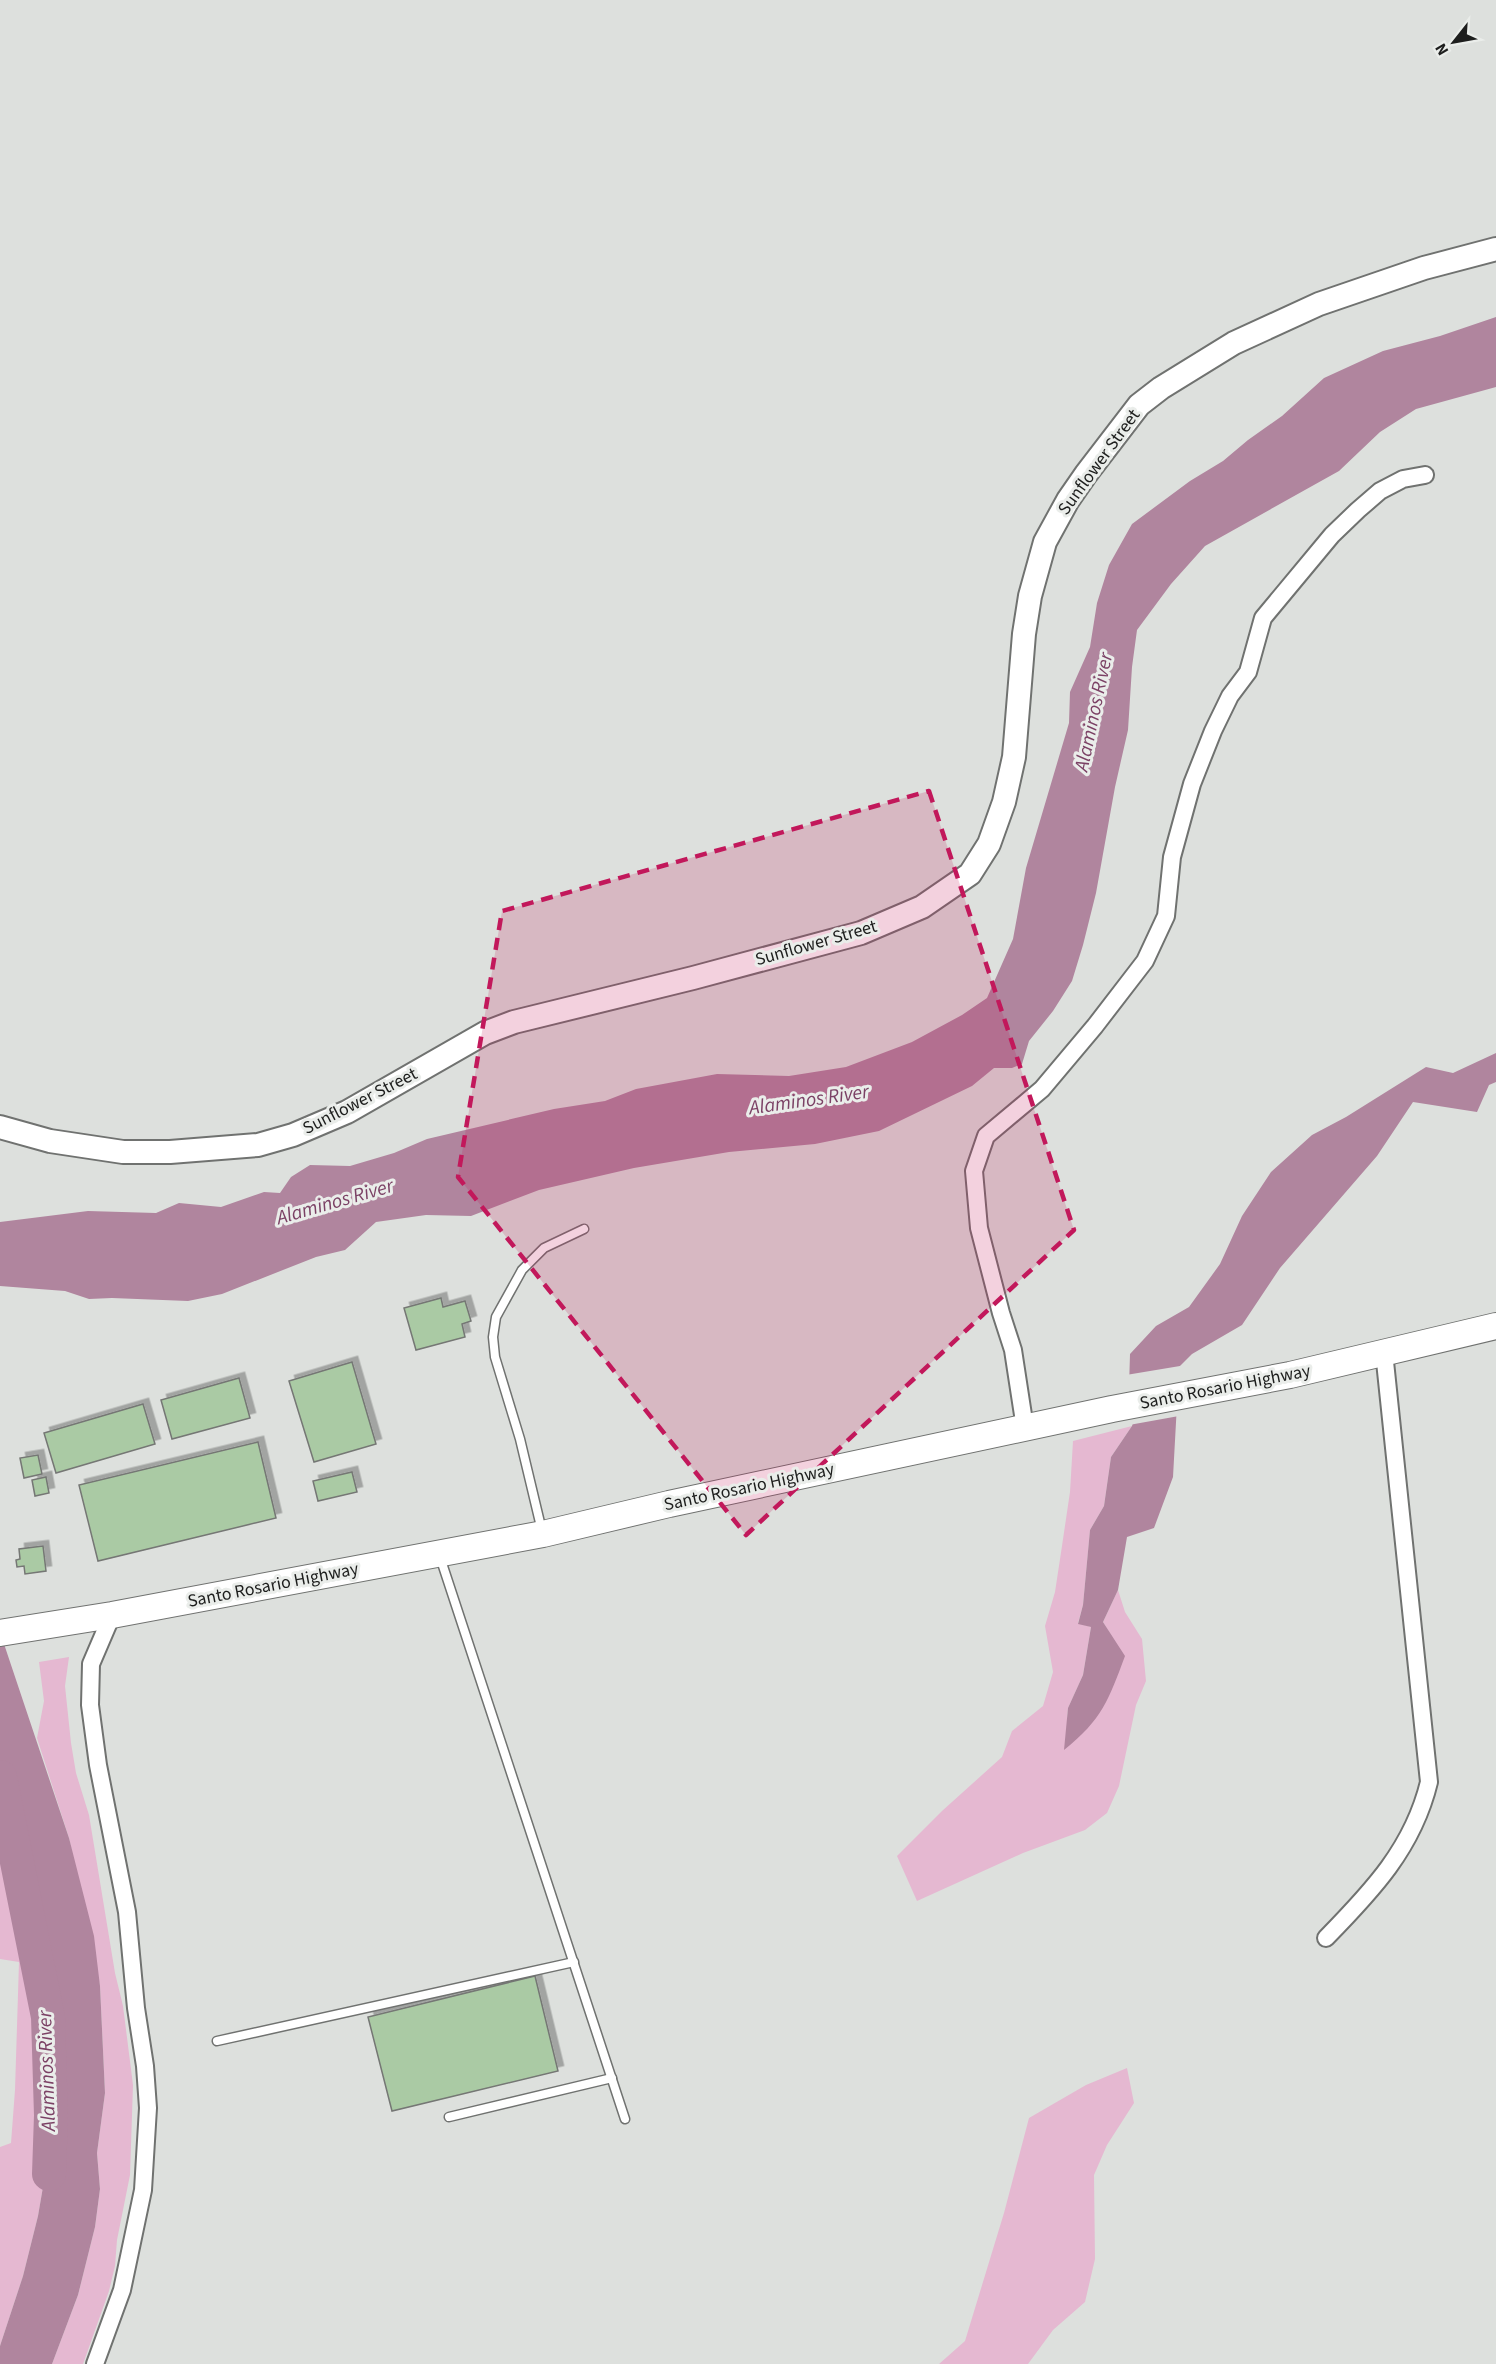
<svg xmlns="http://www.w3.org/2000/svg" width="1496" height="2364" font-family="'Source Sans 3',sans-serif">
<style>
.green{fill:#e5b8d1}
.water{fill:#b0859e}
.pier{fill:#dde0dd}
.lines{fill:none;stroke-linecap:round;stroke-linejoin:round}
.river{stroke:#b0859e;stroke-width:34}
.building{fill:#aacaa4;stroke:#757774;stroke-width:1.5;filter:url(#shadow)}
.lane-casing{stroke:#707270;stroke-width:11}
.street-casing{stroke:#707270;stroke-width:20}
.secondary-casing{stroke:#707270;stroke-width:26}
.primary-casing{stroke:#707270;stroke-width:28}
.lane{stroke:#fff;stroke-width:8}
.street{stroke:#fff;stroke-width:16}
.secondary{stroke:#fff;stroke-width:22}
.primary{stroke:#fff;stroke-width:26}
.marked{fill:#c2185b;fill-opacity:0.2;stroke:#c2185b;stroke-width:4.5;stroke-dasharray:12 8;stroke-linejoin:round}
.labels{text-anchor:middle;dominant-baseline:central;stroke-width:6;stroke-linejoin:round;paint-order:stroke}
.street-label{font-size:18px;fill:#1d1e1d;stroke:#eaedea}
.water-label{font-size:20px;font-style:italic;fill:#7b4165;stroke:#eaedea}
</style>
<defs>
<filter id="shadow"><feDropShadow dx="5.5" dy="-5.5" stdDeviation="0" flood-color="#0004"/></filter>
</defs>
<rect width="100%" height="100%" fill="#dde0dd"/>
<!-- green -->
<g class="green">
<path d="M1132,1426L1111,1457L1104,1506L1090,1530L1083,1605L1078,1623L1091,1627L1083,1675L1068,1708L1067,1719L1111,1635L1103,1622L1118,1590L1125,1612L1142,1639L1146,1681L1136,1705L1119,1786L1107,1813L1085,1830L1023,1853L917,1901L897,1856L942,1811L1002,1757L1012,1731L1043,1706L1053,1672L1045,1626L1055,1592L1062,1546L1070,1492L1073,1441Z"/>
<path d="M69,1657L65,1686L71,1743L76,1773L89,1815L115,1973L123,2006L133,2085L130,2175L117,2240L115,2266L109,2291L83,2364H52L78,2295L95,2227L100,2189L97,2153L105,2093L100,1986L69,1838L37,1738L44,1701L39,1662Z"/>
<path d="M0,1842L12,1885L31,1918L47,1970L53,2099L49,2152L38,2216L23,2276L0,2346V2147L11,2143L15,2090L19,1962L0,1959Z"/>
<path d="M1127,2068L1134,2103L1107,2145L1094,2175L1095,2259L1085,2302L1053,2330L1028,2364H939L965,2341L1004,2213L1029,2118L1086,2085Z"/>
</g>
<!-- water -->
<g class="water">
<path d="M1496,317V387L1416,409L1380,432L1339,471L1205,546L1171,584L1137,630L1132,667L1128,730L1115,787L1096,893L1083,945L1072,981L1053,1011L1029,1041L1022,1064L1012,1068H994L972,1086L879,1131L815,1144L729,1152L634,1168L539,1190L471,1216L426,1215L376,1222L345,1250L316,1257L222,1294L188,1301L112,1298L89,1299L65,1291L0,1286V1222L88,1211L156,1213L179,1203L221,1207L264,1192L280,1193L291,1177L310,1165L350,1166L394,1153L427,1139L554,1109L605,1101L636,1089L717,1074L789,1076L846,1067L912,1042L962,1015L987,998L1013,939L1026,868L1069,723L1070,692L1090,647L1097,603L1109,565L1132,524L1190,481L1223,461L1248,440L1282,416L1324,378L1383,351L1440,336Z"/>
<path d="M1496,1053V1082L1489,1085L1477,1112L1413,1102L1377,1156L1280,1268L1242,1325L1192,1354L1167,1379L1129,1388L1130,1354L1156,1326L1189,1307L1220,1264L1242,1216L1271,1172L1312,1135L1346,1117L1426,1067L1453,1073Z"/>
<path d="M1177,1404L1173,1477L1154,1528L1127,1537L1118,1590L1103,1622L1125,1656C1109,1699 1102,1720 1064,1750L1068,1708L1083,1675L1091,1627L1078,1624L1083,1605L1090,1530L1104,1506L1111,1457L1132,1426L1136,1413Z"/>
<path d="M0,1632L69,1838L94,1936L100,1986L105,2093L97,2153L100,2189L95,2227L78,2295L52,2364H0V2346L23,2276L38,2216L49,2152L53,2099L47,1970L31,1918L12,1885L0,1842Z"/>
</g>
<!-- pier -->
<g class="pier">
<path d="M1186,1365L1168,1381L1129,1391L1126,1389V1375Z"/>
<path d="M1180,1403L1179,1416L1129,1425L1134,1411Z"/>
</g>
<g class="lines">
<!-- river -->
<path class="river" d="M0,1777L48,2017L51,2115L49,2174"/>
</g>
<!-- building -->
<g class="building">
<path d="M441,1298L443,1307L465,1301L471,1321L462,1324L465,1337L416,1350L404,1308Z"/>
<path d="M352,1362L376,1444L314,1462L289,1381Z"/>
<path d="M239,1378L250,1418L172,1439L161,1400Z"/>
<path d="M143,1404L155,1444L56,1473L44,1433Z"/>
<path d="M258,1442L276,1518L98,1561L79,1485Z"/>
<path d="M38,1455L42,1474L24,1478L20,1458Z"/>
<path d="M352,1472L357,1492L318,1501L313,1481Z"/>
<path d="M46,1477L49,1493L35,1496L32,1480Z"/>
<path d="M43,1546L46,1571L25,1574L24,1566L17,1567L16,1560L20,1559L19,1549Z"/>
<path d="M535,1976L558,2071L392,2111L368,2017Z"/>
</g>
<g class="lines">
<defs>
<g id="lane">
<path d="M542,1531L520,1439L495,1357L493,1337L496,1317L522,1270L544,1248L584,1229"/>
<path d="M440,1557L625,2119"/>
<path d="M217,2041L574,1962"/>
<path d="M449,2117L612,2078"/>
</g>
<g id="street">
<path d="M1025,1428L1013,1350L1001,1313L979,1228L974,1171L986,1136L1042,1089L1095,1026L1145,961L1166,916L1172,857L1192,784L1213,731L1230,696L1248,672L1263,618L1332,535L1358,510L1380,491L1403,479L1425,475"/>
<path d="M1326,1938C1372,1891 1413,1848 1429,1782L1384,1352"/>
<path d="M95,2364L122,2290L143,2190L148,2108L145,2066L136,2008L127,1912L98,1765L90,1705L91,1664L112,1615"/>
</g>
<path id="secondary" d="M0,1127L50,1141L123,1152H170L258,1145L293,1135L347,1112L485,1033L514,1022L693,978L861,933L922,907L970,874L989,844L1004,802L1014,757L1024,634L1030,596L1045,542L1068,500L1086,474L1139,405L1161,388L1234,343L1319,304L1424,268L1496,249"/>
<path id="primary" d="M0,1633L112,1615L543,1534L669,1504L1112,1409L1290,1375L1496,1326"/>
</defs>
<!-- lane casing -->
<use href="#lane" class="lane-casing"/>
<!-- street casing -->
<use href="#street" class="street-casing"/>
<!-- secondary casing -->
<use href="#secondary" class="secondary-casing"/>
<!-- primary casing -->
<use href="#primary" class="primary-casing"/>
<!-- lane -->
<use href="#lane" class="lane"/>
<!-- street -->
<use href="#street" class="street"/>
<!-- secondary -->
<use href="#secondary" class="secondary"/>
<!-- primary -->
<use href="#primary" class="primary"/>
</g>
<!-- marked area -->
<path class="marked" d="M929,791L1074,1230L746,1535L458,1177L502,911Z"/>
<g class="labels">
<!-- street labels -->
<g class="street-label">
<text transform="translate(1099 462) rotate(-54)">Sunflower Street</text>
<text transform="translate(816 943) rotate(-16)">Sunflower Street</text>
<text transform="translate(360 1101) rotate(-27)">Sunflower Street</text>
<text transform="translate(1225 1387) rotate(-11)">Santo Rosario Highway</text>
<text transform="translate(749 1487) rotate(-12)">Santo Rosario Highway</text>
<text transform="translate(273 1585) rotate(-11)">Santo Rosario Highway</text>
</g>
<!-- water labels -->
<g class="water-label">
<text transform="translate(1094 712) rotate(-78)">Alaminos River</text>
<text transform="translate(809 1100) rotate(-8)">Alaminos River</text>
<text transform="translate(335 1202) rotate(-16)">Alaminos River</text>
<text transform="translate(47 2071) rotate(-92)">Alaminos River</text>
</g>
</g>
<!-- north arrow -->
<g transform="translate(1454 42) rotate(239)" stroke="#eaedea" stroke-width="4.5" paint-order="stroke">
<path d="M0-4.5L10 22L0 15L-10 22Z" fill="#1d1e1d"/>
<text y="-9" font-size="16" font-weight="bold" text-anchor="middle" fill="#1d1e1d">N</text>
</g>
</svg>
